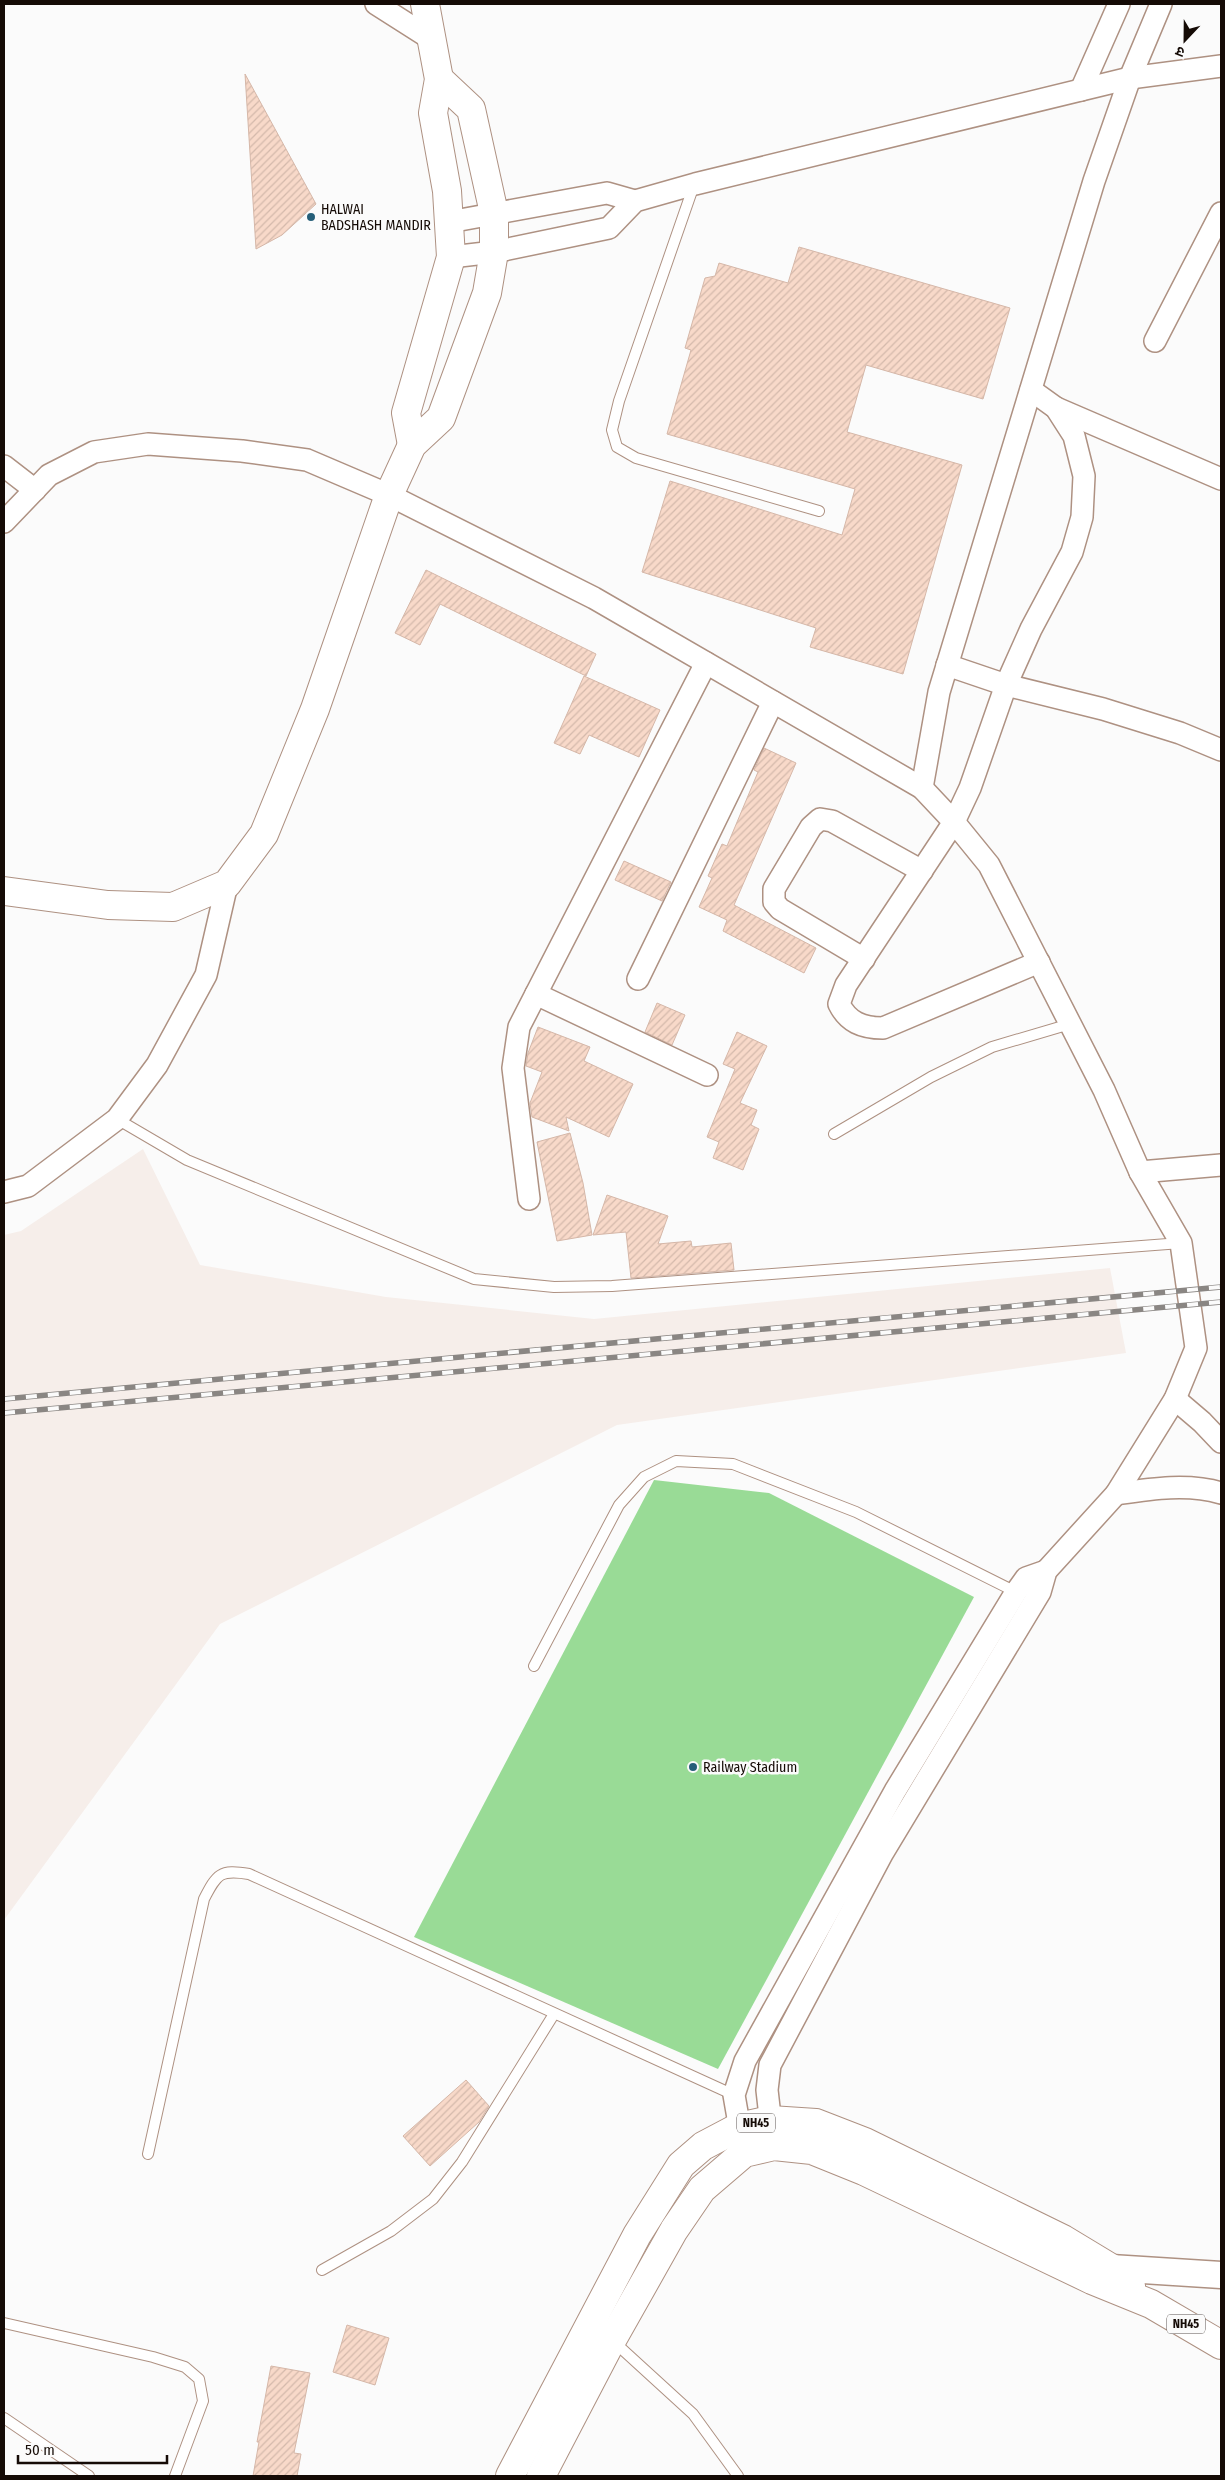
<svg xmlns="http://www.w3.org/2000/svg" width="1225" height="2480" font-family="'Fira Sans Condensed','Noto Sans Devanagari',sans-serif">
<style>
.built{fill:#f6eeea}
.pitch{fill:#99db96}
.building{fill:url(#building-hatch);stroke:#d5b7a8}
.lines{fill:none;stroke-linecap:round;stroke-linejoin:round}
.service-casing{stroke:#ae9182;stroke-width:12}
.minor-casing{stroke:#ae9182;stroke-width:24}
.tertiary-casing{stroke:#ae9182;stroke-width:29}
.primary-casing{stroke:#ae9182;stroke-width:30}
.trunk-casing{stroke:#ae9182;stroke-width:30}
.service{stroke:#fff;stroke-width:10}
.minor{stroke:#fff;stroke-width:21}
.tertiary{stroke:#fff;stroke-width:26}
.primary{stroke:#fff;stroke-width:28}
.trunk{stroke:#fff;stroke-width:28}
.rail-casing{stroke:#8a8683;stroke-width:5.5}
.rail{stroke:#fbfbfb;stroke-width:4;stroke-dasharray:11;stroke-linecap:butt}
.poi-dot{fill:#265f79;stroke:#fbfbfb;stroke-width:2}
.labels{text-anchor:middle;dominant-baseline:central;stroke-width:5;stroke-linejoin:round;paint-order:stroke}
.shield{fill:#fbfbfb;stroke:#5a5350;stroke-width:1}
.shield-label{font-size:12px;font-weight:bold;fill:#150b06}
.poi-label{font-size:14px;fill:#150b06;stroke:#fbfbfb;text-anchor:start}
</style>
<defs>
<pattern id="building-hatch" width="6" height="6" patternUnits="userSpaceOnUse" patternTransform="scale(1.25)"><rect width="6" height="6" fill="#f8d9c9"/><path d="M-1 1l2-2M0 6l6-6M5 7l2-2" fill="none" stroke="#d4b9ab"/></pattern>
</defs>
<rect width="100%" height="100%" fill="#fbfbfb"/>
<!-- built -->
<path class="built" d="M143,1149L200,1265L386,1297L594,1319L1110,1268L1126,1353L617,1425L220,1624L4,1920V1235L21,1231Z"/>
<!-- pitch -->
<path class="pitch" d="M654,1480L769,1493L974,1597L718,2069L414,1937Z"/>
<!-- building -->
<g class="building">
<path d="M245,74L316,204L282,235L256,249Z"/>
<path d="M799,247L1010,308L983,399L866,365L847,432L962,465L903,674L810,647L816,628L642,572L670,481L842,535L855,489L667,434L691,350L685,348L705,278L715,276L719,263L788,283Z"/>
<path d="M426,570L596,654L586,676L440,604L420,645L395,633Z"/>
<path d="M584,676L660,710L639,757L589,735L580,754L554,743Z"/>
<path d="M764,748L796,763L734,905L816,948L804,973L723,931L727,920L699,907L712,878L708,876L722,844L727,846L758,772L754,770Z"/>
<path d="M624,861L671,882L662,901L615,880Z"/>
<path d="M657,1003L685,1015L672,1045L645,1032Z"/>
<path d="M538,1027L590,1047L584,1061L633,1084L609,1137L566,1117L569,1131L532,1117L530,1103L542,1072L526,1066L528,1053Z"/>
<path d="M737,1032L767,1046L740,1103L757,1110L751,1125L759,1129L743,1170L713,1158L719,1142L707,1137L735,1069L723,1064Z"/>
<path d="M570,1133L583,1183L592,1235L557,1241L537,1142Z"/>
<path d="M607,1195L668,1216L658,1244L691,1241L692,1247L731,1243L734,1270L631,1278L626,1232L593,1235Z"/>
<path d="M466,2080L489,2106L479,2122L430,2166L403,2136Z"/>
<path d="M347,2325L389,2338L375,2385L333,2372Z"/>
<path d="M271,2366L310,2373L294,2453L301,2454L297,2476H253L259,2442H257Z"/>
</g>
<g class="lines">
<defs>
<g id="service">
<path d="M694,185L619,401L612,430L617,447L636,458L819,511"/>
<path d="M117,1119L187,1160L474,1279L554,1287L612,1286L1181,1243"/>
<path d="M834,1134L931,1077L992,1047L1070,1024"/>
<path d="M534,1666L619,1505L644,1477L676,1461L733,1464L856,1512L1016,1592"/>
<path d="M148,2154L204,1899C217,1874 220,1869 249,1874L734,2095"/>
<path d="M322,2270L391,2231L433,2199L462,2162L554,2014"/>
<path d="M4,2323L153,2357L185,2367L199,2379L203,2401L175,2476"/>
<path d="M612,2340L693,2414L738,2476"/>
<path d="M4,2418L89,2476"/>
</g>
<g id="minor">
<path d="M376,4L431,39"/>
<path d="M1081,90L1119,4"/>
<path d="M449,222L607,193L635,201"/>
<path d="M451,257L494,252L609,228L635,201L695,184L1130,78L1221,66"/>
<path d="M1155,341L1221,213"/>
<path d="M1031,390L1056,408L1074,436L1084,476L1082,517L1072,552L1031,629L1006,685L970,788L954,822L846,985L839,1004C848,1022 862,1028 883,1028L1039,962"/>
<path d="M1056,408L1221,479"/>
<path d="M4,466L35,490"/>
<path d="M4,522L49,475L94,452L148,444L242,451L307,460L389,495L594,598L922,788L954,822L989,865L1104,1090L1140,1172L1181,1243L1196,1348L1175,1399L1116,1494L1046,1571L1040,1592L882,1854L770,2065L767,2090L772,2134"/>
<path d="M947,665L1006,685L1103,709L1180,733L1221,750"/>
<path d="M922,788L939,692L1094,181L1130,78L1161,4"/>
<path d="M864,959L780,909L774,902V889L811,827L820,819L832,821L922,871"/>
<path d="M638,979L773,702"/>
<path d="M536,994L707,1075"/>
<path d="M1140,1172L1221,1165"/>
<path d="M4,1192L28,1186L117,1119L157,1065L206,975L227,884"/>
<path d="M529,1199L513,1068L519,1027L706,663"/>
<path d="M1175,1399L1202,1422L1221,1442"/>
<path d="M1116,1494C1150,1489 1187,1483 1221,1493"/>
<path d="M742,2141L734,2095L745,2061L895,1791L1016,1592L1026,1578L1046,1571"/>
</g>
<path id="tertiary" d="M1099,2275L1111,2268L1221,2275"/>
<g id="primary">
<path d="M412,445L406,413L451,257L447,191L433,113L439,79L425,4"/>
<path d="M4,891L108,905L173,907L227,884L264,834L315,709L389,495L412,445L441,418L487,293L494,252V213L471,109L439,79"/>
</g>
<g id="trunk">
<path d="M510,2476L637,2235L681,2165L703,2146L739,2127L770,2120L816,2123L865,2142L1063,2239L1111,2268L1131,2286"/>
<path d="M541,2476L612,2340L674,2230L702,2189L744,2153L774,2146L812,2150L864,2171L1092,2280L1151,2304L1221,2345"/>
</g>
</defs>
<!-- service casing -->
<use href="#service" class="service-casing"/>
<!-- minor casing -->
<use href="#minor" class="minor-casing"/>
<!-- tertiary casing -->
<use href="#tertiary" class="tertiary-casing"/>
<!-- primary casing -->
<use href="#primary" class="primary-casing"/>
<!-- trunk casing -->
<use href="#trunk" class="trunk-casing"/>
<!-- service -->
<use href="#service" class="service"/>
<!-- minor -->
<use href="#minor" class="minor"/>
<!-- tertiary -->
<use href="#tertiary" class="tertiary"/>
<!-- primary -->
<use href="#primary" class="primary"/>
<!-- trunk -->
<use href="#trunk" class="trunk"/>
<defs>
<g id="rail">
<path d="M4,1399L1221,1287"/>
<path d="M4,1413L1221,1302"/>
</g>
</defs>
<!-- rail casing -->
<use href="#rail" class="rail-casing"/>
<!-- rail -->
<use href="#rail" class="rail"/>
</g>
<!-- markers -->
<g class="poi-dot">
<circle cx="311" cy="217" r="5"/>
<circle cx="693" cy="1767" r="5"/>
</g>
<g class="labels">
<!-- shield labels -->
<g class="shield">
<rect x="737" y="2113.5" width="38" height="19" rx="4"/>
<rect x="1167" y="2314.5" width="38" height="19" rx="4"/>
</g>
<g class="shield-label">
<text x="756" y="2123">NH45</text>
<text x="1186" y="2324">NH45</text>
</g>
<!-- poi labels -->
<g class="poi-label">
<text x="321" y="209">HALWAI<tspan x="321" dy="16">BADSHASH MANDIR</tspan></text>
<text x="703" y="1767">Railway Stadium</text>
</g>
</g>
<!-- border -->
<rect width="1225" height="2480" fill="none" stroke="#150b06" stroke-width="10"/>
<!-- north arrow -->
<g transform="translate(1185 40) rotate(202)" stroke="#fbfbfb" stroke-width="4" paint-order="stroke">
<path d="M0-4L9 19L0 12L-9 19Z" fill="#150b06"/>
<text y="-8" font-size="14" font-weight="bold" text-anchor="middle" fill="#150b06">उ</text>
</g>
<!-- scale -->
<path d="M18 2455v8h149v-8" fill="none" stroke="#150b06" stroke-width="2.5"/>
<text x="25" y="2455" font-size="15" fill="#150b06" stroke="#fbfbfb" stroke-width="4" paint-order="stroke">50 m</text>
</svg>
